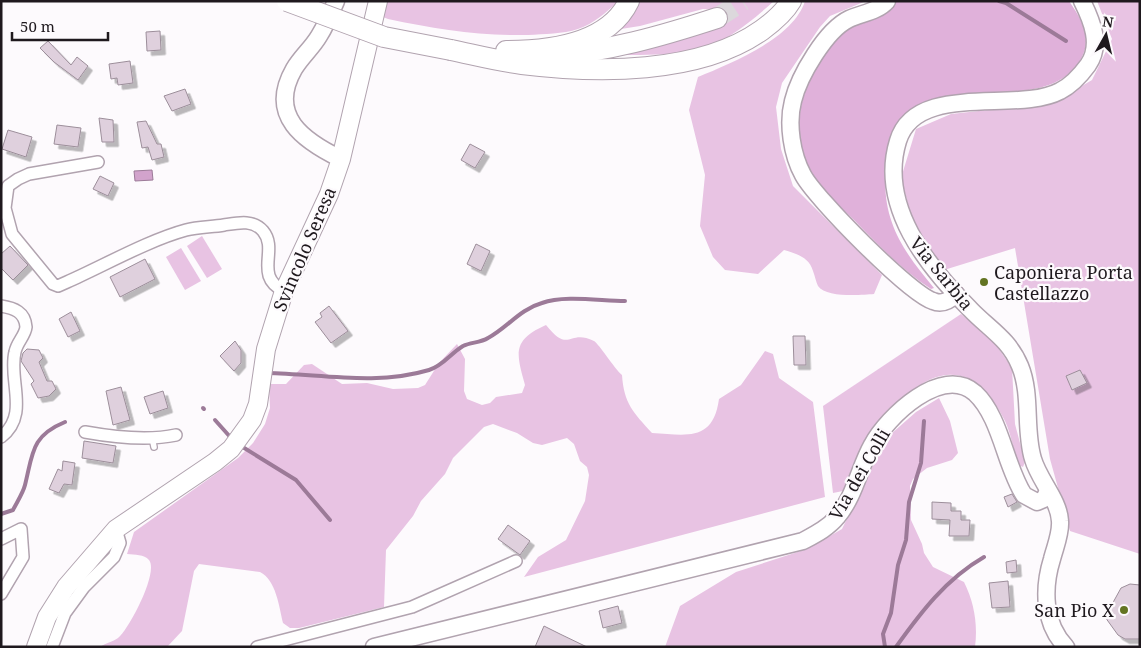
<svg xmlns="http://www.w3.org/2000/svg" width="1141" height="648" font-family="'Noto Serif',serif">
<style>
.green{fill:#e8c3e3}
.forest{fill:#e0b1da}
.water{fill:#d2a3cc;stroke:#9c7a98}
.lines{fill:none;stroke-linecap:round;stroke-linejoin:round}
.stream{stroke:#9c7a98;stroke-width:4}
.building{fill:#dfd0dd;stroke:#9c8e9a;filter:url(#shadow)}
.highway-tunnel{stroke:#dcd8dc;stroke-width:20;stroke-dasharray:20 10;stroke-linecap:butt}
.lane-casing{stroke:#b1a3af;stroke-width:8}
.street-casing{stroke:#b1a3af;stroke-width:14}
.secondary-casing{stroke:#b1a3af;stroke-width:19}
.primary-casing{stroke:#b1a3af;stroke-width:20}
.highway-casing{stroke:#b1a3af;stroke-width:22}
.lane{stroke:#fff;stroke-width:5.5}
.street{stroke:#fff;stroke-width:11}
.secondary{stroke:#fff;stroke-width:16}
.primary{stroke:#fff;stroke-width:18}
.highway{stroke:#fff;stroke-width:20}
.highway-bridge-casing{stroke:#b1a3af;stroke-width:22;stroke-linecap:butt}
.highway-bridge{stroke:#fff;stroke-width:20}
.poi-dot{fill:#637422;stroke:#fdfafd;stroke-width:2}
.labels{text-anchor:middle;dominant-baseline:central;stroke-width:4.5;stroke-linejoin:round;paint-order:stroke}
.street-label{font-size:18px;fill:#1f191e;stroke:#fdfafd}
.poi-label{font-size:18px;fill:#1f191e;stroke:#fdfafd;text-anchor:start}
</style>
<defs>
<filter id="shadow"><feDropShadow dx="4.5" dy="4.5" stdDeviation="0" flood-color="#0004"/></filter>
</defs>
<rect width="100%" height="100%" fill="#fdfafd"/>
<!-- green -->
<g class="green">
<path d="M388,1H619C606,12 594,24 578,29C563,34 544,34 528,35C480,36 435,29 388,19L383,17Z"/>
<path d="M635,1H774C752,21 722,46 692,51C669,55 645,55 622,55L713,28L720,10L703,9L640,26L608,31Z"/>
<path d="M805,1H866L830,16L820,27L782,83L776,107L781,149L793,186L882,275L874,294C861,295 826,298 818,286C816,282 815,276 813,271C809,257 797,254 784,250L758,274L725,270L713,257L700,226L705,175L689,110L698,77C731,63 793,39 805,1Z"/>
<path d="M1097,1H1140V554L1070,531L1050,459L1015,248L944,270L916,233L901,178L916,129L951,114L1053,103L1092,80L1112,39Z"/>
<path d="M202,236L222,269L207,278L187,246Z"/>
<path d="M181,248L201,281L185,290L166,257Z"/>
<path d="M961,314L992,339L1012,368L1015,424L1025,462L1023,467L1018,465C1014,451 1011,434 1005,421C982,376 951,358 908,394C892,407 875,422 864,441C856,457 850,474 843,491L833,493L823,406Z"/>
<path d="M546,325C570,355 568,328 594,341C599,344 614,368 622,375C624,404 633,412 652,433C687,435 713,442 719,399L741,385L765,351L773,354L779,378L813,402L825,497L524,577L538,557L566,540L585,501L589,475L587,467L580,461L574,444L567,438L542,445L533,443L517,433L493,424L484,427L453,458L445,474L421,501L413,516L386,550L384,607L299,628H290L283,623C279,606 276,580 260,572L199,564L194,571L182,631L167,647H100C105,643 113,642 118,638C129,629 159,572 149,560C144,554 135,555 127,554L134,532L238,458L253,443L265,424L270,408L269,384H286L304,365L312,364L342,384L367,383L393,389L418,388L425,385L439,363L457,344L465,359L464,391L467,399L482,405L490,403L496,397L522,393L525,385C516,353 512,340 546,325Z"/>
<path d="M939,398L950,421L958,453L952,460L927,468L913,479L910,486L911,520L922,544L924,553L933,567L964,582C974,602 978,624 975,647H665L680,606L736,572L807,549L842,529L879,453L891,434L916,412Z"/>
</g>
<!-- forest -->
<path class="forest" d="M895,1H1069C1081,18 1092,37 1082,57C1053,112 967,80 918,105C893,117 888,145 886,169C881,220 903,251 934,288L931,289C902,270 879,246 855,221C844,210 832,200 822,189C781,139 800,81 838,37C852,22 877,23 889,11C891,9 893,4 895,1Z"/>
<!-- water -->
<path class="water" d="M152,170L153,180L135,181L134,171Z"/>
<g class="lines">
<!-- stream -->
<g class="stream">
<path d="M999,1L1006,3L1066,41"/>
<path d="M267,373C321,374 376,386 429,370C443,366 451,353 463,346C471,342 480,343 488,338C507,328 520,309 542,303C564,295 601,301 625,301"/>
<path d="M203,408L204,409"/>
<path d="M215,420L232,439"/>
<path d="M241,446L296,480L330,520"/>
<path d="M1,514L13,510C17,502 23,493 25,485C33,453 31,436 65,422"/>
<path d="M885,647L883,634L891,613L898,565L906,540L909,502L921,463L924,421"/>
<path d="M896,647C921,612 946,579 984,557"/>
</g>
</g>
<!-- building -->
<g class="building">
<path d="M160,31L161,50L147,51L146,32Z"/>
<path d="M48,41L71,65L77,57L88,66L78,80L54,62L40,48Z"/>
<path d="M130,61L133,83L118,85L117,78L111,79L109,64Z"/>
<path d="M185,89L191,104L172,111L164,96Z"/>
<path d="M99,118L113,120L114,142H102Z"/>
<path d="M146,121L157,144H161L164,157L152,160L148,147L142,148L137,122Z"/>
<path d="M57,125L81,128L78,147L54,144Z"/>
<path d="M8,130L32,137L26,157L2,149Z"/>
<path d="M470,144L485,152L475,168L461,160Z"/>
<path d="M100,176L114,183L108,196L93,189Z"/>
<path d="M476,244L490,251L481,271L467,264Z"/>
<path d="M10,246L28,265L13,280L1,268V254Z"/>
<path d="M145,259L155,279L120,297L110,277Z"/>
<path d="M329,306L348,331L331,343L315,322L322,317L320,313Z"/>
<path d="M71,312L80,331L68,337L59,319Z"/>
<path d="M793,336H805L806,365H794Z"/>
<path d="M235,341L241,350V363L234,371L220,356Z"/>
<path d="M27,349L39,350L43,358L39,362L47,381H52L56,389L49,396L38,398L31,384L34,381L21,361L23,353Z"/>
<path d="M1080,370L1087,383L1072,390L1066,376Z"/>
<path d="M121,387L130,420L113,425L106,391Z"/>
<path d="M163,391L168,408L150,414L144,397Z"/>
<path d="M84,441L116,446L113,463L82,458Z"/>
<path d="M63,461L75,463L72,485L64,484L59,493L49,489L58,469L62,471Z"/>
<path d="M1012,494L1017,502L1008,507L1004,497Z"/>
<path d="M932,502L951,503V511H961V520H970L969,536H949L950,520L932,519Z"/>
<path d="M508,525L530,541L520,555L498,539Z"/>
<path d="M1016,560L1017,572L1007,573L1006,562Z"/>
<path d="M1008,581L1010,607L992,608L989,583Z"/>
<path d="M1130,584L1140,585V639H1125L1118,635L1105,617L1121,588Z"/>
<path d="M618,606L622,623L603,628L599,611Z"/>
<path d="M544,626L560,634L587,647H535Z"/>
</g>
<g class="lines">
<!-- highway-tunnel -->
<path class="highway-tunnel" d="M717,18L743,1"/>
<defs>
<path id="lane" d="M152,437L154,447"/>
<g id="street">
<path d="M98,162L29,174L18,179L8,186L5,208L12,234L53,284L58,286L67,282C103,266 149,240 186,230C198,227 212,227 224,225C237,223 253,219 263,231C279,250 253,276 284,291"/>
<path d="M1,306C14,308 25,312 26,327C25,336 17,342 15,352C8,380 30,415 1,437"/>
<path d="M85,432C113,437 148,441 176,435"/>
<path d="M1,539L21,529L23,557L1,594"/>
<path d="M52,647L65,613L84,587L114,557L120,543L116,529"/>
<path d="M257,647L412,607L516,561"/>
</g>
<g id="secondary">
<path d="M336,1C331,13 326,25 319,36C312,48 301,57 294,69C267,116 304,141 341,159"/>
<path d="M887,1C877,12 862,13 849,19C826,30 799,76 793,101C787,124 792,155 803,175C815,198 910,294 933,301C942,305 949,301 956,294"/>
<path d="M374,647L803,541C816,534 828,528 837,517C855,496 859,468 872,445C887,417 942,364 975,393C1001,417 1005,466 1024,495L1037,502L1044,499L1048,491"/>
<path d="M1066,647C1043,623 1043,588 1052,559C1055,547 1061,534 1060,521C1059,500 1039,480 1033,459C1024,430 1032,395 1020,366C1009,339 989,329 970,309C928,267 878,206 898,141C916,81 1017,114 1060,91C1072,85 1080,76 1088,65C1102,45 1092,21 1082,1"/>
</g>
<path id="primary" d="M36,647L47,617L66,587L116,529L215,462L231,449L252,420L258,404L266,349L284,291L329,194L341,159L378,1"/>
<g id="highway">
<path d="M451,50C475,55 498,61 522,64C596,73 699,75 762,30C773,22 784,13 791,1"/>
<path d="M506,51C549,51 608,45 629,1"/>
<path d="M548,56C606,52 662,36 717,18"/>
</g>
</defs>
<!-- lane casing -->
<use href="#lane" class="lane-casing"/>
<!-- street casing -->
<use href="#street" class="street-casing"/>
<!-- secondary casing -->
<use href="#secondary" class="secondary-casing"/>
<!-- primary casing -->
<use href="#primary" class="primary-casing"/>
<!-- highway casing -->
<use href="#highway" class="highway-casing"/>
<!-- lane -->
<use href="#lane" class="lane"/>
<!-- street -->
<use href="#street" class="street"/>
<!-- secondary -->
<use href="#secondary" class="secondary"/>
<!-- primary -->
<use href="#primary" class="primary"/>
<!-- highway -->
<use href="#highway" class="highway"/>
<defs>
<path id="highway-bridge" d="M287,1L384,37L451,50"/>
</defs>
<!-- highway-bridge casing -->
<use href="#highway-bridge" class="highway-bridge-casing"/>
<!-- highway-bridge -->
<use href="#highway-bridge" class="highway-bridge"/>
</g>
<!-- markers -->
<g class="poi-dot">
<circle cx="984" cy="282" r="5"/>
<circle cx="1124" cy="610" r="5"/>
</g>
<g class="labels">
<!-- street labels -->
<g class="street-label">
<text transform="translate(304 249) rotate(-67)">Svincolo Seresa</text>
<text transform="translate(942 273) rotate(51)">Via Sarbia</text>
<text transform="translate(859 474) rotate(-60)">Via dei Colli</text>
</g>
<!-- poi labels -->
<g class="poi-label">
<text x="994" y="272">Caponiera Porta<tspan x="994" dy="21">Castellazzo</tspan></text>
<text x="1114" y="610" text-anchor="end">San Pio X</text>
</g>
</g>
<!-- border -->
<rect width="1141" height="648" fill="none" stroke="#1f191e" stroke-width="5"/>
<!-- north arrow -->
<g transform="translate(1106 35) rotate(8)" stroke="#fdfafd" stroke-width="4" paint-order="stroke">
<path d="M0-4L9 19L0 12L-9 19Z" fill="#1f191e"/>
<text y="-8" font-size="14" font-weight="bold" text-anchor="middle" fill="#1f191e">N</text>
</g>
<!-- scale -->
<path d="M12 32v8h96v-8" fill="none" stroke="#1f191e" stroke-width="2.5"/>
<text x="20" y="32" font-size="15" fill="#1f191e" stroke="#fdfafd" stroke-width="4" paint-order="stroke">50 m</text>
</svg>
